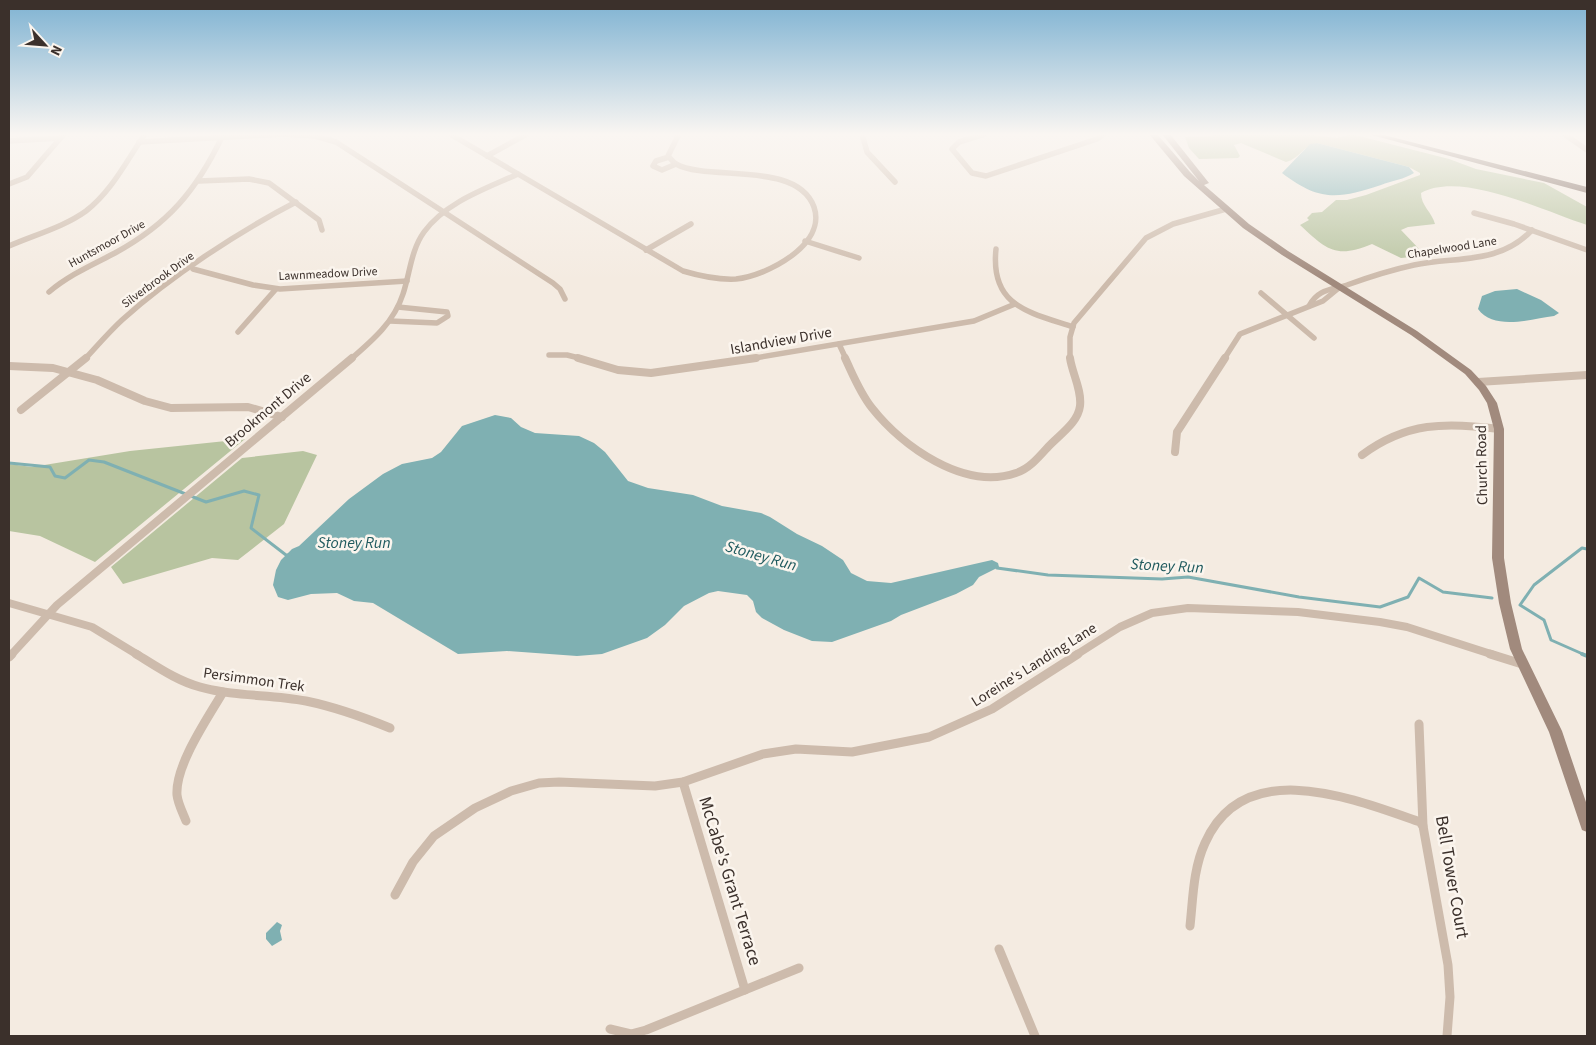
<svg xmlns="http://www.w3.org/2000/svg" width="1596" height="1045" font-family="'Source Sans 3',sans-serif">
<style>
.green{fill:#b8c4a0}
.water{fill:#7fb0b2}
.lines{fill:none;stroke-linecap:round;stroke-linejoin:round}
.stream-far1{stroke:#7fb0b2;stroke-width:3}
.stream{stroke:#7fb0b2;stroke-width:4}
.street-far2{stroke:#cdbbac;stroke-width:5.5}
.street-far1{stroke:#cdbbac;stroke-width:8}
.street{stroke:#cdbbac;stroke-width:9}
.secondary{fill:#a18a7d;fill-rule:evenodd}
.primary{fill:#7d675c;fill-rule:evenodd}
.labels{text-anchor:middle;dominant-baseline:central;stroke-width:5;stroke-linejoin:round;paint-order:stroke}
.far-street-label{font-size:12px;fill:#3b302b;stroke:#fbf5ee}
.street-label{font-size:15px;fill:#3b302b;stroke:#fbf5ee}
.water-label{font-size:16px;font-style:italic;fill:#1f5a5e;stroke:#fbf5ee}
.near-street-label{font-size:18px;fill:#3b302b;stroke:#fbf5ee}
</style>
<rect width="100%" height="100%" fill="#f4ebe1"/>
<!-- green -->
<g class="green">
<path d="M1210,134H1305L1337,138L1351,134L1449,159L1476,169L1544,183L1587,207V225C1546,212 1461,170 1421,193C1421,206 1432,212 1435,224L1408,227L1401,230L1422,252L1421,256L1401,258L1372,244C1336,259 1327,250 1300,225L1309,220L1307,218L1312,213L1322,212L1336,200H1347L1366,195L1420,175V173L1409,167L1317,143C1304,145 1299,159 1286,162L1241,143L1234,145L1240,156L1238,158L1199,159L1189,148L1185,137L1212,136Z"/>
<path d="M245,439L95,562L40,536L9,531V464L32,467L130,451Z"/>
<path d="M303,451L317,455L284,524L238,560L212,558L123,584L111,567L242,458Z"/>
</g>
<!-- water -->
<g class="water">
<path d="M1317,143L1409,167L1414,173C1405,179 1391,181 1381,185C1338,199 1320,202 1282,173L1310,144Z"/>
<path d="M1517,289L1541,300L1559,313L1554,316C1531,319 1494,331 1478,309L1482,296L1495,291Z"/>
<path d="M495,415L511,418L521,427L535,433L579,436L594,443L605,452L628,481L648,488L693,495L722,506L761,513L770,517L797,534L822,546L843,560L851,573L867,581L891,583L992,560L998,563L999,567L979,577L973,585L956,594L901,615L891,621L832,642L812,641L784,630L762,618L756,612L753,601L747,595L718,591L709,593L684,606L665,625L647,638L602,654L577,656L507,651L458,654L373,603L354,601L337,593L311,594L288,600L278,597L273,585L276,570L281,560L292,549L299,546L349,499L383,474L402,464L432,458L441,452L462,426Z"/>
<path d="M277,922L282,925L280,931L282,940L272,946L266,939V933Z"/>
</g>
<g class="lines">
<!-- stream-far1 -->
<g class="stream-far1">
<path d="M9,463L50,467L55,476L65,478L89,460L104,462L206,502L244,491L259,495L251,528L286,555H290"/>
<path d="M997,568L1048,575L1162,579L1188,577L1299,597L1380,607L1408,597L1419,578L1443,592L1492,598"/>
<path d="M1585,655L1551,640L1544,620L1520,605L1534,585L1582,548L1587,549"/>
</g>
<!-- stream -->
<path class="stream" d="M1582,654L1587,656"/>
<!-- street-far2 -->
<g class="street-far2">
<path d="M450,134L683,271C700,276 718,280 736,279C766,276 827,245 814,207C797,160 708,182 676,164C673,162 670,158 668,156L679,134"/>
<path d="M862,134L867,152L895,182"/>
<path d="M985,134L959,142L952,149L972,173L986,176L1097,139L1104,134"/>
<path d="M1564,134L1587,150"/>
<path d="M9,141L60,138"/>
<path d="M139,142L284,134L315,136L336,142L553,283L560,289L565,299"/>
<path d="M487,156L527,134"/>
<path d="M669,157L656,161L653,166L662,170L676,164"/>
<path d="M199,181L249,179L269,183L319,220L322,230"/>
<path d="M9,184L27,177L64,134"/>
<path d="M1474,213L1514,224L1587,250"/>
<path d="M805,241L859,258"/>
<path d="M9,246C34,235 64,227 86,211C112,191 127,160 145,134"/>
<path d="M996,249C990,306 1028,312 1073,327"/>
<path d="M646,250L691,224"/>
<path d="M193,269L253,285L280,289L407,281"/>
<path d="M49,292C69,275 92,265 115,253C168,224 196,191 222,137"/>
<path d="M1261,293L1314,338"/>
<path d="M1309,306C1318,289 1331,290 1347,285C1369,277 1391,270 1414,265C1457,256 1499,265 1532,230"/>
<path d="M390,321L437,323L448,316L447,312L398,307"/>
<path d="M238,332L276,289"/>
<path d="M839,344L846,359"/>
<path d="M549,355H567L583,359"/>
<path d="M85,359C97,346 109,332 122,320C171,276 238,232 296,202"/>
<path d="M351,359C373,340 394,322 403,294C410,273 411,250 424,232C446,202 485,189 518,174"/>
<path d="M749,359L974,321L1015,304"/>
<path d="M1070,359V337L1074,323L1146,238L1173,224L1226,209"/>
<path d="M1224,359L1240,334L1323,301L1340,287"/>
</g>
<!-- street-far1 -->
<g class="street-far1">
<path d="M578,358L618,370L651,373L756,358"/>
<path d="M845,358C853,375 860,393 872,408C902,446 964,491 1016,473C1029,469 1039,457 1048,447C1059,435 1078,423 1080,406C1082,390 1072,373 1070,358"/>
<path d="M9,366L53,368L97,380L145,401L171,408L248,407L282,417"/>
<path d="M1478,382L1587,375"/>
<path d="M21,410L86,358"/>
<path d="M1175,452L1177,432L1225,358"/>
<path d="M1362,455C1406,422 1446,422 1499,429"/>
<path d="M9,603L92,627L138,655"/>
<path d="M11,655L57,605L352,358"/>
<path d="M1076,655L1120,627L1152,613L1188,608L1298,612L1380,622L1407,627L1494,655"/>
</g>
<!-- street -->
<g class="street">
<path d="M136,654C156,666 177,681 200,687C235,697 271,694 306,701C335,707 363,717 390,728"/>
<path d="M1490,654L1522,664"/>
<path d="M9,657L12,654"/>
<path d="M1419,724L1423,826L1448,965L1450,997L1447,1036"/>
<path d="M683,782L745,990"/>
<path d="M186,821C183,813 178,804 177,795C175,765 208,718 223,692"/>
<path d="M395,895L413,862L434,836L475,808L511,791L539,783L559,782L655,786L683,782L763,754L796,749L852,752L929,737L992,709L1078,654"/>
<path d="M1190,926C1193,899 1193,869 1205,843C1244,754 1354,799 1420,822L1423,826"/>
<path d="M999,949L1035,1036"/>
<path d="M610,1029L631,1034L646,1030L799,968"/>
</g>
<!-- secondary -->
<path class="secondary" d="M1149,134H1157L1190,172L1199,181L1162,134H1170L1209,183L1204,185L1249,224L1288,251L1417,331L1471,370L1486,386L1497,403L1504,429V558L1511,603L1522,649L1562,731L1587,805V832L1582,830L1549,732L1510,649L1499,603L1492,558L1494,429L1487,403L1479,390L1465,374L1411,335L1282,255L1243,228L1184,176Z"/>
<!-- primary -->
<path class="primary" d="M1368,134H1380L1587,187V193Z"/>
</g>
<!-- sky -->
<linearGradient id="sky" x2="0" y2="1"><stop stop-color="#7eb2d2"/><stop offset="0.48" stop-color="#faf6f2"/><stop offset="1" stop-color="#faf6f2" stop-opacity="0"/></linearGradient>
<rect width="1596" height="280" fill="url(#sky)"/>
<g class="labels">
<!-- far-street labels -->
<g class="far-street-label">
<text transform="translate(107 244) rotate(-29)">Huntsmoor Drive</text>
<text transform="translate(1452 248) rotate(-9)">Chapelwood Lane</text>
<text transform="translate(328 274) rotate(-3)">Lawnmeadow Drive</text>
<text transform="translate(158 280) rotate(-36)">Silverbrook Drive</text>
</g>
<!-- street labels -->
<g class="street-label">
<text transform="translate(781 341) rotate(-10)">Islandview Drive</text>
<text transform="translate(268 410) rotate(-40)">Brookmont Drive</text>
<text transform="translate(1482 465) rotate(-91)">Church Road</text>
<text transform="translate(1034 665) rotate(-32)">Loreine's Landing Lane</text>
<text transform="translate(254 680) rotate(8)">Persimmon Trek</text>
</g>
<!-- water labels -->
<g class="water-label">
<text x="354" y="543">Stoney Run</text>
<text transform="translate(761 556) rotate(16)">Stoney Run</text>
<text transform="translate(1167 566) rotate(3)">Stoney Run</text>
</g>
<!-- near-street labels -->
<g class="near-street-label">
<text transform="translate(1452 877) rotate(80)">Bell Tower Court</text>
<text transform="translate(730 881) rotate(73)">McCabe's Grant Terrace</text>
</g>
</g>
<!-- border -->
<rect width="1596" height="1045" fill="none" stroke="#3b302b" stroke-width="20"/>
<!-- north arrow -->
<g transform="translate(45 45) rotate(116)" stroke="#fbf5ee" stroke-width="4" paint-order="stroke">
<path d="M0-4L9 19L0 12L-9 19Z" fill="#3b302b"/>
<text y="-8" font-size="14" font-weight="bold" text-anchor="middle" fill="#3b302b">N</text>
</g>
</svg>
